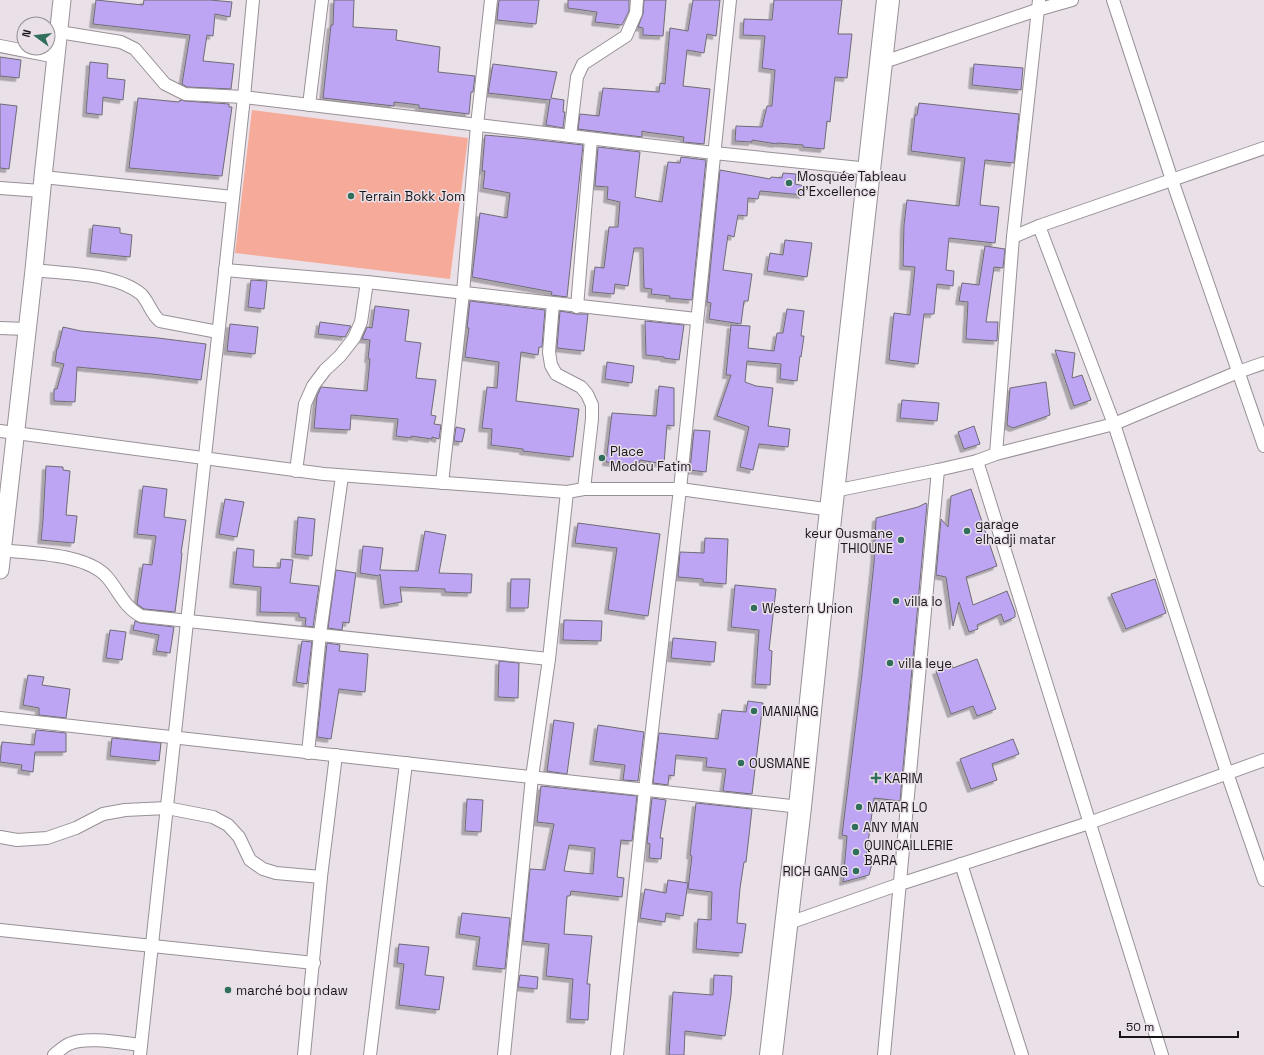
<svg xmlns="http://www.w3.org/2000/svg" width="1264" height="1055" font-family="'Space Grotesk',sans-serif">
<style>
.green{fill:#f6ab9a}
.building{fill:#bda5f3;stroke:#6e6c75;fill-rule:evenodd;filter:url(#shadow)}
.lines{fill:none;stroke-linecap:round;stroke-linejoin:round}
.street-casing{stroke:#989097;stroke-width:14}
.secondary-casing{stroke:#989097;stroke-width:19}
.highway-casing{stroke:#989097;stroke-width:24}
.street{stroke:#fff;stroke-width:12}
.secondary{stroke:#fff;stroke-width:17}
.highway{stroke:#fff;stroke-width:22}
.poi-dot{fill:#316f5c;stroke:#e9e0e8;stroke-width:1.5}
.labels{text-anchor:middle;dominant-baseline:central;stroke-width:3;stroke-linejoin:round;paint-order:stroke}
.poi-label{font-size:13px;fill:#191619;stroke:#e9e0e8;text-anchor:start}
</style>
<defs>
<filter id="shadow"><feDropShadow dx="-3.5" dy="3.5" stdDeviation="0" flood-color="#0004"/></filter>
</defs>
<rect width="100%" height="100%" fill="#e9e0e8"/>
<!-- green -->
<path class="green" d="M252,110L468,138L450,279L235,253Z"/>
<!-- building -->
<g class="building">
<path d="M96,0L143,5L144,0H210L232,2L230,17L215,14L213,36L207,35L203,61L234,64L231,89L187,87L182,84L190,35L93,24Z"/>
<path d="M334,0H354L353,27L397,30L396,40L440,47L438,72L475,76L473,92H471L469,114L419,108V105L394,102V106L323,98L331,25H333Z"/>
<path d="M499,0H539L536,24L497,20Z"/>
<path d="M568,0H629V11L622,25L595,22L597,12L568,8Z"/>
<path d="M644,0H666L663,36L643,35V28L638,27L643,14Z"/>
<path d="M693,0H720L716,36L707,34L704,53L687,50L683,86L710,89L704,144L683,142L684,137L646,132L642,131V137L578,129L580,114L599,116L603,88L659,92L660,83L665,84L670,28L688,31Z"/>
<path d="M774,0H842L838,34H852L847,78L835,77L830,122L827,121L824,149L803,147V145L777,143V144L752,140V142L735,141L736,126L762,127L767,106H772L775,70L762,68L765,36L743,35L744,19L772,20Z"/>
<path d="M0,57L21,60L19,78L0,76Z"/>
<path d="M90,62L108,64L107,78L125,80L123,100L103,97L102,115L86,113Z"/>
<path d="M493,64L557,72L551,98L564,100L563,112H565L563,128L546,125L550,99V100L488,93Z"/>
<path d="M974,64L1023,68L1021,90L972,85Z"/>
<path d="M138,98L179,102L180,100L185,101L229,104V107H232L222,176L129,168Z"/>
<path d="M919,103L1019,114L1014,163L985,160L980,205L999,207L995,243L949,238L946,270L954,271L953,286L937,284L934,314H924L918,364L889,360L894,313L910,315L915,267L903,266L904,225L907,200L959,206L965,158L911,151L915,115H917Z"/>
<path d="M0,104L17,106L9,169L0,168Z"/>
<path d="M485,135L529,139L583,145L567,297L551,295L552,292L472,277L480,213L507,218L510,193L483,188L485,171H482Z"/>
<path d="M598,147L640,152L635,197L662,202L668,162L680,163L681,157L706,160L692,300L669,298L670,296L651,294L652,289L644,288L643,248H634L628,286L615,284L614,294L592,292L595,267L604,268L609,227H618L620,202L607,199L608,187L595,186Z"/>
<path d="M720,170L770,179L771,177L782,178L783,173L796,174L795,184L805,186L803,195L760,191L758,199L748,198L747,216L738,215L734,237L728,235L723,270L752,274L748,301H744L741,324L709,319L711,303L707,302Z"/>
<path d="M93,225L120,228V233L132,235L130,257L90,253Z"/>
<path d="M785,240L812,243L807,277L767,271L770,253L783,255Z"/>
<path d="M985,246L1005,249L1003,268L994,267L986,322H998L997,341L966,339L968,302L959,301L962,283L979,285Z"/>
<path d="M251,280L267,281L264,309L248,307Z"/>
<path d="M470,301L545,310L542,347H539L538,355L521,352L516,401L579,409L573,457L523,451V449L491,445L492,429L482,428L487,387L497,388L499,362L465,357L469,328H467Z"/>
<path d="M375,306L409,310L405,341L421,343L416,378L436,380L431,415L436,416L434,424L441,425L439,439L432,437V439L411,436V438L396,436L398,419L351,415L350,430L314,428L317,396L321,387L367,391L370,359H368L370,340L362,339L367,327L372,328Z"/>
<path d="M787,309L804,311L801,336H804L801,357L800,356L797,381L780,379L781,364L747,361L745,382L756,386L773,388L768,426L790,429L788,447L759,444L753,470L740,467L749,427L717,416L731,375H726L731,325L750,326L748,348L774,351L777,333H783Z"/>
<path d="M560,311L572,313L576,314H588L584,351L557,348Z"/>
<path d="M645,321L684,325L679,360L664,358V357L646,355Z"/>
<path d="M320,322L351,326L345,337L318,334Z"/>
<path d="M230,324L258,327L255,354L227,351Z"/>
<path d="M63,327L81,331L158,338L206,344L201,380L152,374L77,367L75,402L54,401V389H57L64,364L55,362L57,348H58Z"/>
<path d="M1055,350L1075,353L1072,378L1082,375L1091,400L1074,406Z"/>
<path d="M607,362L634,366L632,383L605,379Z"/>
<path d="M1046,382L1050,415L1013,428L1007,425L1010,388Z"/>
<path d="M659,386L674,388V426L667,425L664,464L640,460L639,466L606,462L612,413L656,416Z"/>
<path d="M902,400L939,403L937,421L900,418Z"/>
<path d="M974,426L980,444L964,449L958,432Z"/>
<path d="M456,427L465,429L462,442L454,441Z"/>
<path d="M694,430L710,431L706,472L690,470Z"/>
<path d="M46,466L63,467V470L70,471L66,515L77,516L74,543L41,540L43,520Z"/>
<path d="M143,486L167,489L164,517L186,520L181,553H182L180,573L175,612L144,609L137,604L143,564L152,565L156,536L137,534Z"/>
<path d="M971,489L997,566L966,577L973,605L1007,591L1015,612V617L1004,622L1001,614L977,625L978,629L969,632L959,602L953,626L946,577L936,575L941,519L948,527L951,496Z"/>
<path d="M225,499L244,502L237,537L219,534Z"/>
<path d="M926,503L927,504L900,801L874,798L866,858L873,860L869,875L843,882L847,836L842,835L862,674L874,563L876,518L918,507Z"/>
<path d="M298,517L315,519L312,556L295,554Z"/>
<path d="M578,523L660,534L648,616L608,610L617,548L575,543Z"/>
<path d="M425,531L446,535L439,573L472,574L471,593L445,592V589L400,587L402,602L384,605L380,574L379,576L360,573L363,546L383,548L380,570L418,571Z"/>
<path d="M705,538L728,539L726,584L703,582V579L678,577L680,552L704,553Z"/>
<path d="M237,548L254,550L253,567L280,568L281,559L293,560L290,583L319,586L313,627L305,626L306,618L299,617V613L260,612L261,587L233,584Z"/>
<path d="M336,570L356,573L349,623L343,622L342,630L328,628Z"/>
<path d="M511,579H530L528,608H510Z"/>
<path d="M1155,579L1166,613L1126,629L1111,594Z"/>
<path d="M735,585L776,589L769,650L772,651L770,685L755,684L759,630L731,627Z"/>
<path d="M564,620L602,621L601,641L563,640Z"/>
<path d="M135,621L140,623L174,627L170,653L156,651L159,635L133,630Z"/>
<path d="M110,630L126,632L122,660L106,658Z"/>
<path d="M673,638L716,642L714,662L671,658Z"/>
<path d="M302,641L312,642L307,684L296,682Z"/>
<path d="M327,643L340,645L339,651L368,654L365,692L339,689L331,739L317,737Z"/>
<path d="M977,659L996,709L977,716L973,706L951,714L936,671L952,665L953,668Z"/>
<path d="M499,661L519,663L518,698L498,697Z"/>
<path d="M28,675L44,677L42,685L70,689L66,718L39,715V708L23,705Z"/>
<path d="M748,701L763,703L752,794L723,791L726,769L706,767L707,758L676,755L674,776L669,775L668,785L653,783L659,733L718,739L722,710L746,712Z"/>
<path d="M554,720L574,723L567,774L547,771Z"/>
<path d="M598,725L644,732L638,781L623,780L625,765L593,761Z"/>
<path d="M36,730L66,733V752H35L33,772L21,770L22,765L0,762L2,742L34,745Z"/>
<path d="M112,738L161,743L159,761L110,756Z"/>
<path d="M1013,739L1019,754L992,764L997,780L971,789L960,759Z"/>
<path d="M541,786L637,796L632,841L621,840L617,877L624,878L622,897L571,891L570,896H567L564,934L592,936L587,984H590L588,1020L570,1019L573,979L546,976L549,944L523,941L530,869L545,870L554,824L537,822ZM569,845L595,848L593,874L564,871Z"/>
<path d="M652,798L666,800L660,838H663L661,859L649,858L650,844L647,843Z"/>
<path d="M467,799L483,800L481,832L465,831Z"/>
<path d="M696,803L752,809L746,862H744L740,888L737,923L746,924L742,953L696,949L698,919L711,920L712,892L688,889L692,856L690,855Z"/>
<path d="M668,880L688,883L683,916L666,913L665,922L640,918L645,889L666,893Z"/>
<path d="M462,913L510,918L505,969L476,966L480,937L459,934Z"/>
<path d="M399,944L429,947L425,975L444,977L439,1010L399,1005L404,964L397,963Z"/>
<path d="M520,975L538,977L537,989L518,987Z"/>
<path d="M714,975L732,976L731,995L725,1036L685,1031L684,1055H669L673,992L713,995Z"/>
</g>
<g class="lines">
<defs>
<g id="street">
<path d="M1113,0L1172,180L1264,446"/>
<path d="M59,32L121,42L135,49L165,84L185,94L244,97L714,153L870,169"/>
<path d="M0,46L56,57"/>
<path d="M881,63L1037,10L1072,0"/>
<path d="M309,105L322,0"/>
<path d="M570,136L577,77L583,64L626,36L636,13L637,0"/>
<path d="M43,177L233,197"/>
<path d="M0,188L41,191"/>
<path d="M1039,226L1114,424L1227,773L1264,880"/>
<path d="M1013,237L1039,226L1264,148"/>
<path d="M34,270C66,274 116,273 141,294C149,302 151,314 160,321L218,332"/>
<path d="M225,270L367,282L696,319"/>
<path d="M553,303L549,352L551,365L556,374L581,387L587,394L592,405V419L584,489"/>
<path d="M577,307L591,139"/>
<path d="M0,328L26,329"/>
<path d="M0,431L324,474L567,492L584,489H680L832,510"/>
<path d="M996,454L1013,237L1039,0"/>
<path d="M977,461L1162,1055"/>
<path d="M296,471L305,404L313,386L325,370L340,356L354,338L361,322L367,282"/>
<path d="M442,483L463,293L477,125L491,0"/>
<path d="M834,491L938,470L977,461L996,454L1114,424L1238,372L1264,363"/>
<path d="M2,550C32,554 86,553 107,577C119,591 124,607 141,616L549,659"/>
<path d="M0,718L800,807"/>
<path d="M308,753L320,634L342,476"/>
<path d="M0,837L17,840L47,838L76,828L103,814L125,810L167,808L213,817L228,825L239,837L250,860L263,869L276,873L321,877"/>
<path d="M961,864L1022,1055"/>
<path d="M786,924L900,884L1089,823L1264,760"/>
<path d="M0,930L314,963"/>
<path d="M54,1055C59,1051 64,1046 69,1044C86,1036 122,1043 141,1045"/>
<path d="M140,1055L244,97L253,0"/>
<path d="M304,1055L321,877L336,755"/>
<path d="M370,1055L406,763"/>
<path d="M504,1055L532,777L549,659L567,492"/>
<path d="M617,1055L645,790L680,489L730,0"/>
<path d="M884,1055L938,470"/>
</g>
<path id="secondary" d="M0,570L34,270L43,177L62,0"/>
<path id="highway" d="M771,1055L800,807L827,546L888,0"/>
</defs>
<!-- street casing -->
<use href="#street" class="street-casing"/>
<!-- secondary casing -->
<use href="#secondary" class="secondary-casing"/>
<!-- highway casing -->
<use href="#highway" class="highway-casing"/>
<!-- street -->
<use href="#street" class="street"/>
<!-- secondary -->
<use href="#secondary" class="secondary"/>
<!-- highway -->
<use href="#highway" class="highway"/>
</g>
<!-- markers -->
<g class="poi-dot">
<circle cx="789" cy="183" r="4"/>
<circle cx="351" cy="196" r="4"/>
<circle cx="602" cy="458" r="4"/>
<circle cx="967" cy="531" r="4"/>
<circle cx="901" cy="540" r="4"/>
<circle cx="896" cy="601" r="4"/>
<circle cx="754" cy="608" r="4"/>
<circle cx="890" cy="663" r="4"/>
<circle cx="754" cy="711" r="4"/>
<circle cx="741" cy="763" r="4"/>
<path d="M874 772h4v4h4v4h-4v4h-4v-4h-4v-4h4z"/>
<circle cx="859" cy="807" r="4"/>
<circle cx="855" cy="827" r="4"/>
<circle cx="856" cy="852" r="4"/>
<circle cx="856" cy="871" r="4"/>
<circle cx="228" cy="990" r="4"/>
</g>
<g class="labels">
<!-- poi labels -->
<g class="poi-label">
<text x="797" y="176">Mosquée Tableau<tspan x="797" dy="15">d'Excellence</tspan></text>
<text x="359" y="196">Terrain Bokk Jom</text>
<text x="610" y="451">Place<tspan x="610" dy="15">Modou Fatim</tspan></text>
<text x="975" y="524">garage<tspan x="975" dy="15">elhadji matar</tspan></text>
<text x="893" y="533" text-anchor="end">keur Ousmane<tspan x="893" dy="15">THIOUNE</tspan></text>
<text x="904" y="601">villa lo</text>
<text x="762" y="608">Western Union</text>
<text x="898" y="663">villa leye</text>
<text x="762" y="711">MANIANG</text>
<text x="749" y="763">OUSMANE</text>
<text x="884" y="778">KARIM</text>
<text x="867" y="807">MATAR LO</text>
<text x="863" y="827">ANY MAN</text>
<text x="864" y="845">QUINCAILLERIE<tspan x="864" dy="15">BARA</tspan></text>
<text x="848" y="871" text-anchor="end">RICH GANG</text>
<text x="236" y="990">marché bou ndaw</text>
</g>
</g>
<!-- north arrow -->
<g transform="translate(36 36) rotate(285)"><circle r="19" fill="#e9e0e8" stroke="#968f95"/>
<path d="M0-3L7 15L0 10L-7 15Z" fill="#316f5c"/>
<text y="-6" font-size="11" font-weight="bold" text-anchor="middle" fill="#191619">N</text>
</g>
<!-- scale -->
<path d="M1120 1031v6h118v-6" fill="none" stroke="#191619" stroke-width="2"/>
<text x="1126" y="1031" font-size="12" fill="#191619" stroke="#e9e0e8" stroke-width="3" paint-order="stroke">50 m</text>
</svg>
